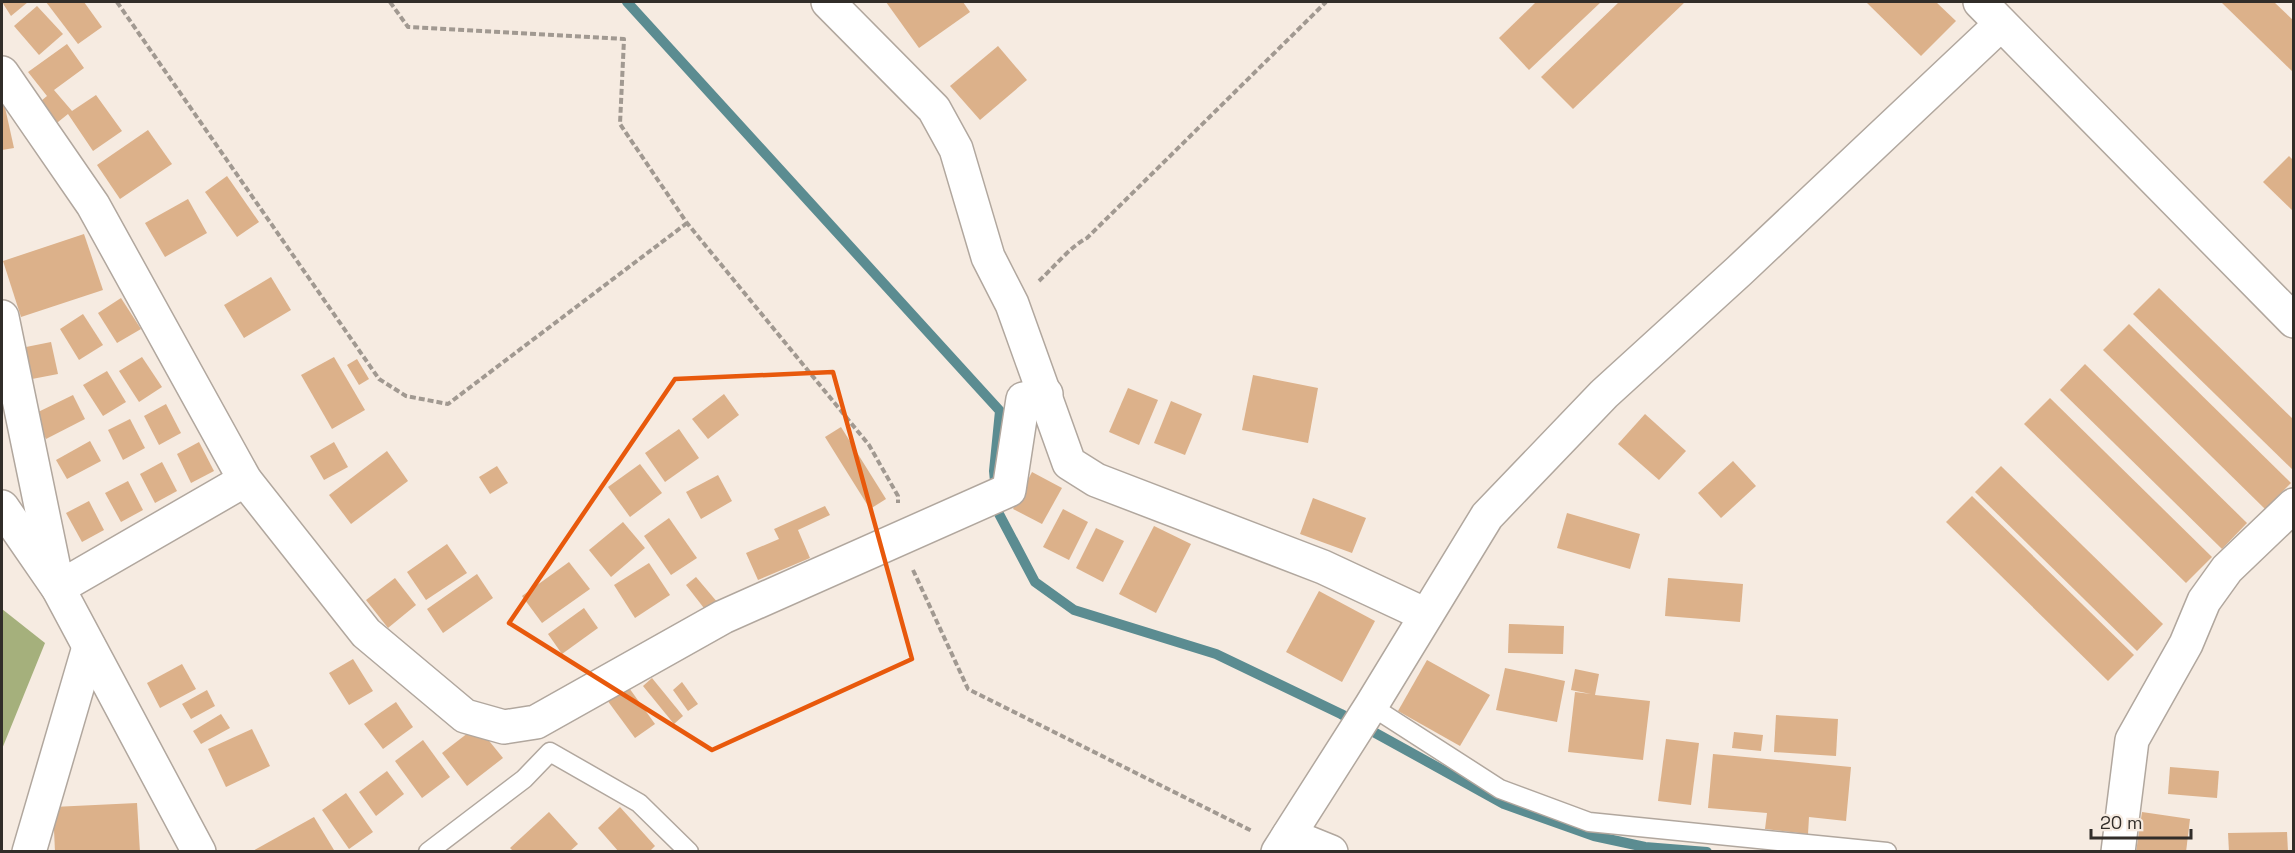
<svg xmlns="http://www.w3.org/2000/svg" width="2295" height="853" font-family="'Space Grotesk',sans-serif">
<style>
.forest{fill:#a5b07c}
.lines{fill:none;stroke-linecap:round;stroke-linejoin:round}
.stream{stroke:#5b8c91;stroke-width:10}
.building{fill:#dcb18a}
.service-casing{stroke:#b1a79e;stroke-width:21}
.minor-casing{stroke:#b1a79e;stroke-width:36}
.tertiary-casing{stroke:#b1a79e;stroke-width:36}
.path{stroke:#a19991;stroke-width:4;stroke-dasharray:6 3;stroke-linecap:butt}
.service{stroke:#fff;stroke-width:18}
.minor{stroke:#fff;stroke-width:33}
.tertiary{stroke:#fff;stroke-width:33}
.marked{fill:none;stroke:#e8590c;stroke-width:4.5;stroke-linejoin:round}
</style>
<rect width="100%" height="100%" fill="#f6ebe1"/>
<!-- forest -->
<path class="forest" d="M2,609L45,643L2,749Z"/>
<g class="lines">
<!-- stream -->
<path class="stream" d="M627,2L1000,411L994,471L998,512L1035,582L1074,610L1216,654L1341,714L1504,804L1594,836L1645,847L1707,852"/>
</g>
<!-- building -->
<g class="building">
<path d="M2,2H28L11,16Z"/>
<path d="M46,2H84L102,27L78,44Z"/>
<path d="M886,2H963L970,12L919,48Z"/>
<path d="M1536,2H1601L1529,70L1499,38Z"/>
<path d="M1619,2H1685L1573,109L1541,77Z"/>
<path d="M1866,2H1936L1956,21L1921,56Z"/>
<path d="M2221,2H2274L2294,21V73Z"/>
<path d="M37,6L63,34L39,55L14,26Z"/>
<path d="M67,44L84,68L54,90L72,111L96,95L122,131L93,151L68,114L53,126L35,106L47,96L28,72Z"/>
<path d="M998,46L1027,80L980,120L950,86Z"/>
<path d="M2,94L14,148L2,150Z"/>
<path d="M148,130L172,164L120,199L97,165Z"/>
<path d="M2289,156L2294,161V212L2263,182Z"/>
<path d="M227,176L259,222L237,237L205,192Z"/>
<path d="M188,199L207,233L165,257L145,223Z"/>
<path d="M84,234L103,290L21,317L3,261Z"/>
<path d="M271,277L291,310L244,338L224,305Z"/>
<path d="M2159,288L2294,420V471L2133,314Z"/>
<path d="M121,298L141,329L117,343L98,313Z"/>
<path d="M83,314L103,345L79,360L60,329Z"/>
<path d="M2129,324L2291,483L2265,509L2103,350Z"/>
<path d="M51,342L58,374L32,379L26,347Z"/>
<path d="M142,357L162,387L139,402L119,371Z"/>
<path d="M334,357L365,410L332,429L301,375Z"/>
<path d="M357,359L369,379L359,385L347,365Z"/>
<path d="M2085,364L2247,523L2222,549L2060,390Z"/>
<path d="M107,371L126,402L103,416L83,385Z"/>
<path d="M1253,375L1318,388L1308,443L1242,430Z"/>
<path d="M1128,388L1158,400L1139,445L1109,432Z"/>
<path d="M724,394L739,415L708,439L692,419Z"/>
<path d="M73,395L85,419L46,439L34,414Z"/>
<path d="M2050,398L2212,557L2186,583L2024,424Z"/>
<path d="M1171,401L1202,414L1185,455L1154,443Z"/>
<path d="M166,404L181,433L159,445L144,416Z"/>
<path d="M1645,414L1686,451L1659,480L1618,444Z"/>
<path d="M130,419L145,448L123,460L108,430Z"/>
<path d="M841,427L886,499L870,509L825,437Z"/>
<path d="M679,429L699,458L665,482L645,453Z"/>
<path d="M90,441L101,461L67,479L56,460Z"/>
<path d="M199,442L214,471L191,483L177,454Z"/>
<path d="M334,442L348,467L324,480L310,456Z"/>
<path d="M387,451L408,481L351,524L329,495Z"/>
<path d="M1733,461L1756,486L1721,518L1698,493Z"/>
<path d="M162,462L177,491L155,503L140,474Z"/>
<path d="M640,464L662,493L630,517L608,487Z"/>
<path d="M497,466L508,483L490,494L479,477Z"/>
<path d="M2001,466L2163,624L2137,651L1975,492Z"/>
<path d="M1032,472L1062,488L1042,524L1013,509Z"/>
<path d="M718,475L732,501L701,519L686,492Z"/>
<path d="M128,481L143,510L121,522L105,493Z"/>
<path d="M1972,496L2134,655L2108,681L1946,522Z"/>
<path d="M1313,498L1366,518L1352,553L1300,534Z"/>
<path d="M89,501L104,530L82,542L66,513Z"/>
<path d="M825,506L830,515L798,530L810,558L758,580L746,553L779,539L774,529Z"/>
<path d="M1063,509L1088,522L1069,560L1043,547Z"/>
<path d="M1567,513L1640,534L1630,569L1557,548Z"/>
<path d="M669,518L697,558L671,575L644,536Z"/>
<path d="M623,522L645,548L611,577L589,550Z"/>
<path d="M1154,526L1191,544L1156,613L1119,594Z"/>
<path d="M1096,528L1124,541L1103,582L1076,568Z"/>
<path d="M447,544L467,573L426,600L407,572Z"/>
<path d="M569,562L590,589L542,623L522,596Z"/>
<path d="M649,563L670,595L635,618L614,585Z"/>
<path d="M477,574L493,598L443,633L427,609Z"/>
<path d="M696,577L718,603L707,612L686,585Z"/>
<path d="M395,578L416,605L388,628L366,600Z"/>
<path d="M1668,578L1743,584L1740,622L1665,616Z"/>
<path d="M1319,591L1375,621L1342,682L1286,652Z"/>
<path d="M584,608L598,628L562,654L548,634Z"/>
<path d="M1509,624L1564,626L1563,654L1508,653Z"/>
<path d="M353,659L373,691L349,705L329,673Z"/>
<path d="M1427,660L1490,695L1460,746L1398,711Z"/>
<path d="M182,664L196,689L160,708L147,683Z"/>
<path d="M1505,668L1565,681L1557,722L1496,710Z"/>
<path d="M1575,669L1599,674L1595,695L1650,701L1643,760L1568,752L1575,692L1591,694L1571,690Z"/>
<path d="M652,678L683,716L674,724L643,686Z"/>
<path d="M682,682L698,704L688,711L673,690Z"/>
<path d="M627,685L655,724L635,738L607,700Z"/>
<path d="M207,690L215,706L191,719L182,704Z"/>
<path d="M396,702L413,727L383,749L364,724Z"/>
<path d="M221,714L230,728L201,744L193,731Z"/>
<path d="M1776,715L1838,719L1836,756L1774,752Z"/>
<path d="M477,726L503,758L467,786L442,753Z"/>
<path d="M252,729L270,766L226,787L208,749Z"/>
<path d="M1734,732L1763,735L1761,751L1732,748Z"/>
<path d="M1666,739L1699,743L1691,805L1658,801Z"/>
<path d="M423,740L450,777L422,798L395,761Z"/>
<path d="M1713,754L1851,767L1846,821L1809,817L1808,834L1765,829L1767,813L1708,808Z"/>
<path d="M2170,767L2219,771L2217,798L2168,794Z"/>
<path d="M387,771L404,794L376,816L359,792Z"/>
<path d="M346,793L373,832L349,849L322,810Z"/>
<path d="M137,803L140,852H55L53,807Z"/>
<path d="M620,807L655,846L649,852H619L598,828Z"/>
<path d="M549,812L578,844L569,852H514L510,848Z"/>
<path d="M2142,812L2190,819L2186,852H2136Z"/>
<path d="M314,817L334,850L251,852Z"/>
<path d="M2287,832L2288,852H2229L2228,833Z"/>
</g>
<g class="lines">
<defs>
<g id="service">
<path d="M1371,706L1500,789L1589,822L1887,852"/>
<path d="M428,852L524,779L550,752L639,803L689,852"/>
</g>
<g id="minor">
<path d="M828,2L934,109L956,149L988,257L1012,304L1069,463L1096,480L1323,567L1426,615"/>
<path d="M1980,2L2294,321"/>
<path d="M2,73L93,205L245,480L366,633L465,716L504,727L536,722L723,617L1009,490L1023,399L1046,394"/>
<path d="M2,317L58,588L245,480"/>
<path d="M1289,835L1331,852"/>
<path d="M29,852L89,647"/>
<path d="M1278,852L1371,706L1487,516L1604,394L1739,271L2001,24"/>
<path d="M2118,852L2132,740L2186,644L2204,601L2227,569L2294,505"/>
</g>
<path id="tertiary" d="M2,507L58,588L199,852"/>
</defs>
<!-- service casing -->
<use href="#service" class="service-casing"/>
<!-- minor casing -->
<use href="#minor" class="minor-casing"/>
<!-- tertiary casing -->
<use href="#tertiary" class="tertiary-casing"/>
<!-- path -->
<g class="path">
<path d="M117,2L379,379L406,396L448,404L687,223"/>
<path d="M390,2L408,27L624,39L620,124L687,223L869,445L898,496V503"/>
<path d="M1039,281C1054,267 1070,247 1087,238L1326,2"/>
<path d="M913,570L968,689L1252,831"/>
</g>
<!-- service -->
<use href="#service" class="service"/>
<!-- minor -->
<use href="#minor" class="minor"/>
<!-- tertiary -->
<use href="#tertiary" class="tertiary"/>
</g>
<!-- marked area -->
<path class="marked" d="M833,372L912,659L712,750L509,623L675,379Z"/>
<!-- border -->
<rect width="2295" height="853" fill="none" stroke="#312d29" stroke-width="6"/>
<!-- scale -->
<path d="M2091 829v9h100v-9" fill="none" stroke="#312d29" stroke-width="3"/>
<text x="2100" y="829" font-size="18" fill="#312d29" stroke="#f6ebe1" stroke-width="4.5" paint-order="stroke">20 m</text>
</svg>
